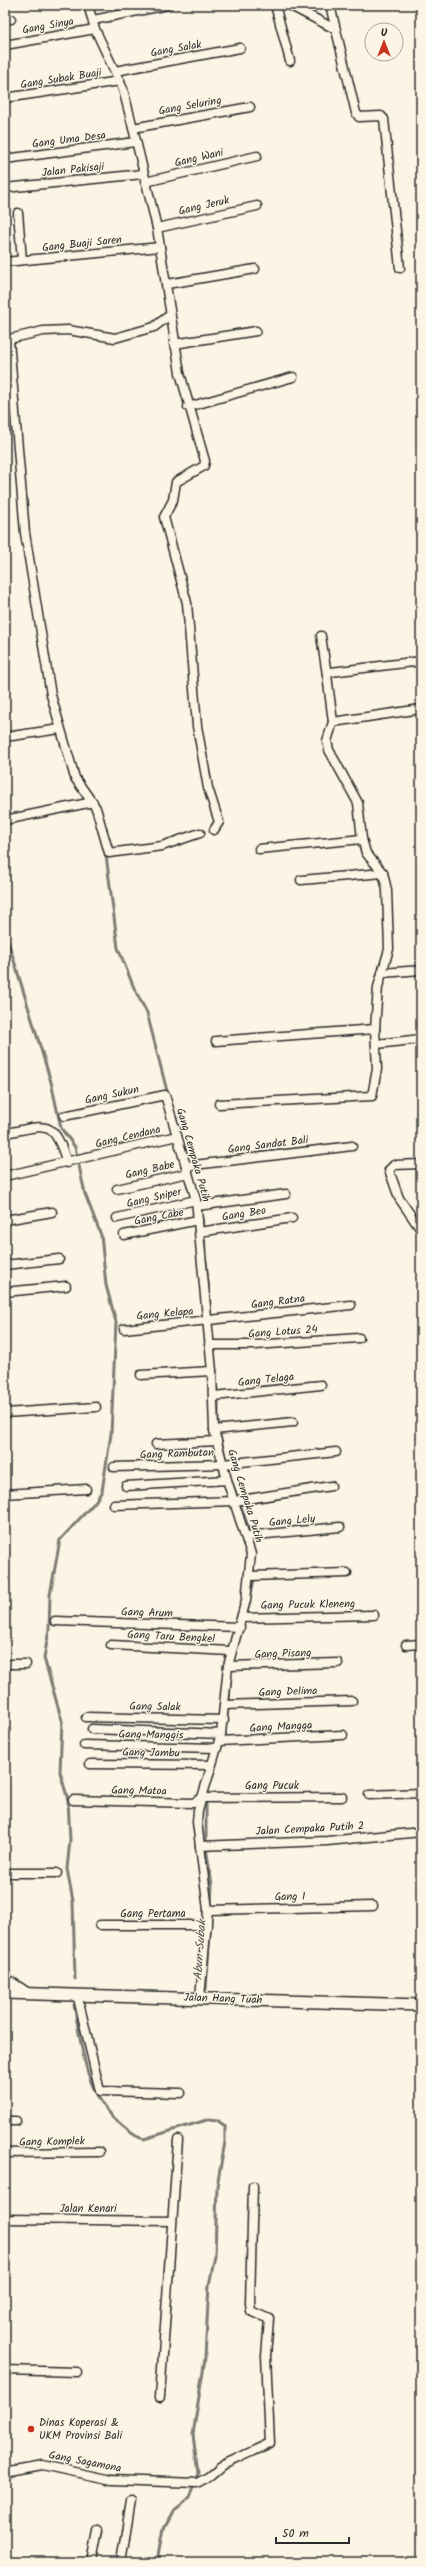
<svg xmlns="http://www.w3.org/2000/svg" width="426" height="2567" font-family="Kalam,sans-serif">
<style>
.lines{fill:none;stroke-linecap:round;stroke-linejoin:round}
.stream{stroke:#7d7b74;stroke-width:3}
.minor-casing{stroke:#2b2b2b;stroke-width:11}
.secondary-casing{stroke:#2b2b2b;stroke-width:14}
.minor{stroke:#fcf5e5;stroke-width:8}
.secondary{stroke:#fcf5e5;stroke-width:11}
.poi-dot{fill:#c8321e;stroke:#fcf5e5;stroke-width:1.5}
.labels{text-anchor:middle;dominant-baseline:central;stroke-width:3;stroke-linejoin:round;paint-order:stroke}
.street-label{font-size:11px;fill:#2b2b2b;stroke:#fcf5e5}
.poi-label{font-size:11px;fill:#2b2b2b;stroke:#fcf5e5;text-anchor:start}
.water-label{font-size:12px;font-style:italic;fill:#545350;stroke:#fcf5e5}
</style>
<rect width="100%" height="100%" fill="#fcf5e5"/>
<filter id="ink" filterUnits="userSpaceOnUse"><feTurbulence type="fractalNoise" baseFrequency=".025" numOctaves="2"/><feDisplacementMap in="SourceGraphic" scale="8" xChannelSelector="R" yChannelSelector="G"/><feConvolveMatrix kernelMatrix="1 2 1 2 8 2 1 2 1" color-interpolation-filters="sRGB"/></filter>
<g filter="url(#ink)">
<g class="lines">
<!-- stream -->
<g class="stream">
<path d="M106,855L118,948L134,988L147,1013L168,1095"/>
<path d="M5,931L51,1082L61,1128L75,1147L85,1194L101,1235L106,1285L116,1322L111,1434L102,1491L95,1502L60,1540L50,1595L49,1630L44,1658L62,1721L60,1772L68,1800L70,1840L67,1869L73,1901L75,1979"/>
<path d="M198,1192L201,1201"/>
<path d="M201,1211L203,1227"/>
<path d="M204,1235L205,1250"/>
<path d="M206,1261L211,1317"/>
<path d="M216,1377L217,1390"/>
<path d="M218,1400V1426"/>
<path d="M219,1432L225,1456"/>
<path d="M232,1483L238,1498"/>
<path d="M240,1504L250,1532"/>
<path d="M252,1540V1548"/>
<path d="M253,1564L254,1574"/>
<path d="M247,1613L254,1579"/>
<path d="M229,1703L231,1671"/>
<path d="M225,1729L228,1709"/>
<path d="M206,1800V1841"/>
<path d="M206,1848L212,1885L211,1905"/>
<path d="M206,1989L211,1917"/>
<path d="M74,2005C83,2051 84,2095 124,2127C130,2132 136,2138 144,2139L210,2119L217,2120L225,2126V2142L217,2186L215,2256L209,2285L205,2358L193,2435L198,2473L189,2499L173,2511L164,2528L158,2562"/>
</g>
<defs>
<g id="minor">
<path d="M88,5L95,29L123,89L133,128L157,228L180,373L205,461L204,466L176,482L173,500L164,517L187,603L197,726L208,788L219,822L214,830"/>
<path d="M275,5L290,61"/>
<path d="M289,5L335,29"/>
<path d="M330,5L356,113L359,117L381,116L384,119L400,268"/>
<path d="M5,19H11"/>
<path d="M93,20L168,5"/>
<path d="M5,45L95,29"/>
<path d="M115,71L240,48"/>
<path d="M5,98L120,81"/>
<path d="M133,128L250,107"/>
<path d="M5,159L135,142"/>
<path d="M145,182L257,156"/>
<path d="M5,188L143,174"/>
<path d="M18,213L22,260"/>
<path d="M157,228L257,206"/>
<path d="M5,262L160,247"/>
<path d="M167,284L255,269"/>
<path d="M5,340L43,331L68,330L115,338L154,327L170,315"/>
<path d="M9,340L25,533L51,695L75,778L96,808L109,853L162,846L200,833"/>
<path d="M174,344L256,331"/>
<path d="M188,407L293,377"/>
<path d="M321,636L327,675"/>
<path d="M333,722L421,709"/>
<path d="M5,737L60,729"/>
<path d="M5,820L93,802"/>
<path d="M259,849L362,839"/>
<path d="M301,880L383,873"/>
<path d="M382,973L421,970"/>
<path d="M216,1041L375,1029"/>
<path d="M377,1044L421,1039"/>
<path d="M219,1104L372,1096L377,1069L375,1029L378,987L389,949L387,890L383,873L366,853L362,839L358,803L329,750L327,741L333,722L327,675L331,672L421,661"/>
<path d="M64,1116L165,1095L196,1200L212,1371L214,1430L227,1480L251,1554L246,1600L228,1666L221,1734L198,1811L197,1822L208,1910L200,1998"/>
<path d="M5,1133C47,1126 53,1117 67,1163"/>
<path d="M421,1164L394,1165L389,1170L399,1198L421,1230"/>
<path d="M186,1166L352,1146"/>
<path d="M5,1176L177,1136"/>
<path d="M117,1189L188,1173"/>
<path d="M197,1206L286,1194"/>
<path d="M117,1218L196,1200"/>
<path d="M5,1220L52,1212"/>
<path d="M199,1232L292,1218"/>
<path d="M124,1235L198,1220"/>
<path d="M5,1265L59,1259"/>
<path d="M5,1292L66,1286"/>
<path d="M124,1329L351,1305"/>
<path d="M209,1345H255L359,1338"/>
<path d="M141,1375L212,1371"/>
<path d="M214,1396L321,1385"/>
<path d="M5,1413L96,1407"/>
<path d="M214,1430L293,1422"/>
<path d="M156,1444L217,1441"/>
<path d="M114,1467L223,1464L336,1452"/>
<path d="M126,1486L227,1480"/>
<path d="M5,1494L86,1489"/>
<path d="M114,1505L235,1501L331,1486"/>
<path d="M247,1536L340,1527"/>
<path d="M250,1576L347,1573"/>
<path d="M243,1618L374,1615"/>
<path d="M55,1621L240,1627"/>
<path d="M111,1645L231,1651"/>
<path d="M406,1645L421,1644"/>
<path d="M5,1664H26"/>
<path d="M228,1666L338,1663"/>
<path d="M225,1705L352,1701"/>
<path d="M86,1717L224,1720"/>
<path d="M92,1729L221,1734"/>
<path d="M219,1741L343,1735"/>
<path d="M84,1745L217,1748"/>
<path d="M90,1764L211,1765"/>
<path d="M369,1795L421,1793"/>
<path d="M73,1800L193,1803L202,1798L342,1797"/>
<path d="M200,1846L327,1841L421,1832"/>
<path d="M5,1873H57"/>
<path d="M208,1910L373,1906"/>
<path d="M100,1925H207"/>
<path d="M77,1994L100,2091L181,2093"/>
<path d="M5,2121H16"/>
<path d="M5,2153L99,2152"/>
<path d="M5,2219L171,2221"/>
<path d="M5,2370L77,2372"/>
<path d="M160,2397L178,2140"/>
<path d="M5,2472L43,2465L112,2480L197,2483L208,2477L221,2466L270,2443L266,2356L269,2319L251,2311L250,2303L253,2186"/>
<path d="M92,2562L98,2531"/>
<path d="M121,2562L131,2501"/>
</g>
<g id="secondary">
<path d="M5,1979L26,1993"/>
<path d="M5,1993L421,2005"/>
</g>
</defs>
<!-- minor casing -->
<use href="#minor" class="minor-casing"/>
<!-- secondary casing -->
<use href="#secondary" class="secondary-casing"/>
<!-- minor -->
<use href="#minor" class="minor"/>
<!-- secondary -->
<use href="#secondary" class="secondary"/>
</g>
</g>
<!-- markers -->
<circle class="poi-dot" cx="31" cy="2429" r="4"/>
<g class="labels">
<!-- street labels -->
<g class="street-label">
<text transform="translate(48 26) rotate(-10)">Gang Sinya</text>
<text transform="translate(176 49) rotate(-10)">Gang Salak</text>
<text transform="translate(61 79) rotate(-9)">Gang Subak Buaji</text>
<text transform="translate(190 106) rotate(-10)">Gang Seluring</text>
<text transform="translate(69 140) rotate(-7)">Gang Uma Desa</text>
<text transform="translate(199 158) rotate(-13)">Gang Wani</text>
<text transform="translate(73 170) rotate(-6)">Jalan Pakisaji</text>
<text transform="translate(204 206) rotate(-13)">Gang Jeruk</text>
<text transform="translate(82 244) rotate(-6)">Gang Buaji Saren</text>
<text transform="translate(112 1095) rotate(-12)">Gang Sukun</text>
<text transform="translate(128 1137) rotate(-13)">Gang Cendana</text>
<text transform="translate(268 1145) rotate(-7)">Gang Sandat Bali</text>
<text transform="translate(193 1155) rotate(74)">Gang Cempaka Putih</text>
<text transform="translate(150 1170) rotate(-13)">Gang Babe</text>
<text transform="translate(154 1198) rotate(-13)">Gang Sniper</text>
<text transform="translate(244 1214) rotate(-9)">Gang Beo</text>
<text transform="translate(159 1217) rotate(-11)">Gang Cabe</text>
<text transform="translate(278 1302) rotate(-7)">Gang Ratna</text>
<text transform="translate(165 1314) rotate(-5)">Gang Kelapa</text>
<text transform="translate(283 1332) rotate(-4)">Gang Lotus 24</text>
<text transform="translate(266 1380) rotate(-6)">Gang Telaga</text>
<text transform="translate(177 1454) rotate(-2)">Gang Rambutan</text>
<text transform="translate(245 1496) rotate(73)">Gang Cempaka Putih</text>
<text transform="translate(292 1521) rotate(-5)">Gang Lely</text>
<text transform="translate(308 1605) rotate(-1)">Gang Pucuk Kleneng</text>
<text transform="translate(147 1613) rotate(2)">Gang Arum</text>
<text transform="translate(171 1637) rotate(3)">Gang Taru Bengkel</text>
<text transform="translate(283 1654) rotate(-2)">Gang Pisang</text>
<text transform="translate(288 1692) rotate(-2)">Gang Delima</text>
<text transform="translate(155 1707) rotate(1)">Gang Salak</text>
<text transform="translate(281 1727) rotate(-3)">Gang Mangga</text>
<text transform="translate(151 1735) rotate(1)">Gang Manggis</text>
<text transform="translate(151 1753) rotate(1)">Gang Jambu</text>
<text x="272" y="1786">Gang Pucuk</text>
<text transform="translate(139 1791) rotate(1)">Gang Matoa</text>
<text transform="translate(310 1829) rotate(-3)">Jalan Cempaka Putih 2</text>
<text transform="translate(290 1897) rotate(-1)">Gang 1</text>
<text x="153" y="1914">Gang Pertama</text>
<text transform="translate(223 1999) rotate(2)">Jalan Hang Tuah</text>
<text transform="translate(52 2142) rotate(-1)">Gang Komplek</text>
<text x="88" y="2209">Jalan Kenari</text>
<text transform="translate(85 2462) rotate(11)">Gang Sagamona</text>
</g>
<!-- poi labels -->
<g class="poi-label">
<text x="39" y="2423">Dinas Koperasi &amp;<tspan x="39" dy="13">UKM Provinsi Bali</tspan></text>
</g>
<!-- water labels -->
<g class="water-label">
<text transform="translate(200 1950) rotate(-86)">Abun Subak</text>
</g>
</g>
<!-- margin -->
<rect width="426" height="2567" fill="none" stroke="#fcf5e5" stroke-width="20"/>
<rect x="10" y="10" width="406" height="2547" fill="none" stroke="#2b2b2b" stroke-width="1.5" filter="url(#ink)"/>
<!-- north arrow -->
<g transform="translate(384 42)"><circle r="19" fill="#fcf5e5" stroke="#a8a49b"/>
<path d="M0-3L7 15L0 10L-7 15Z" fill="#c8321e"/>
<text y="-6" font-size="11" font-weight="bold" text-anchor="middle" fill="#2b2b2b">U</text>
</g>
<!-- scale -->
<path d="M276 2537v6h73v-6" fill="none" stroke="#2b2b2b" stroke-width="2"/>
<text x="282" y="2537" font-size="12" fill="#2b2b2b" stroke="#fcf5e5" stroke-width="3" paint-order="stroke">50 m</text>
</svg>
